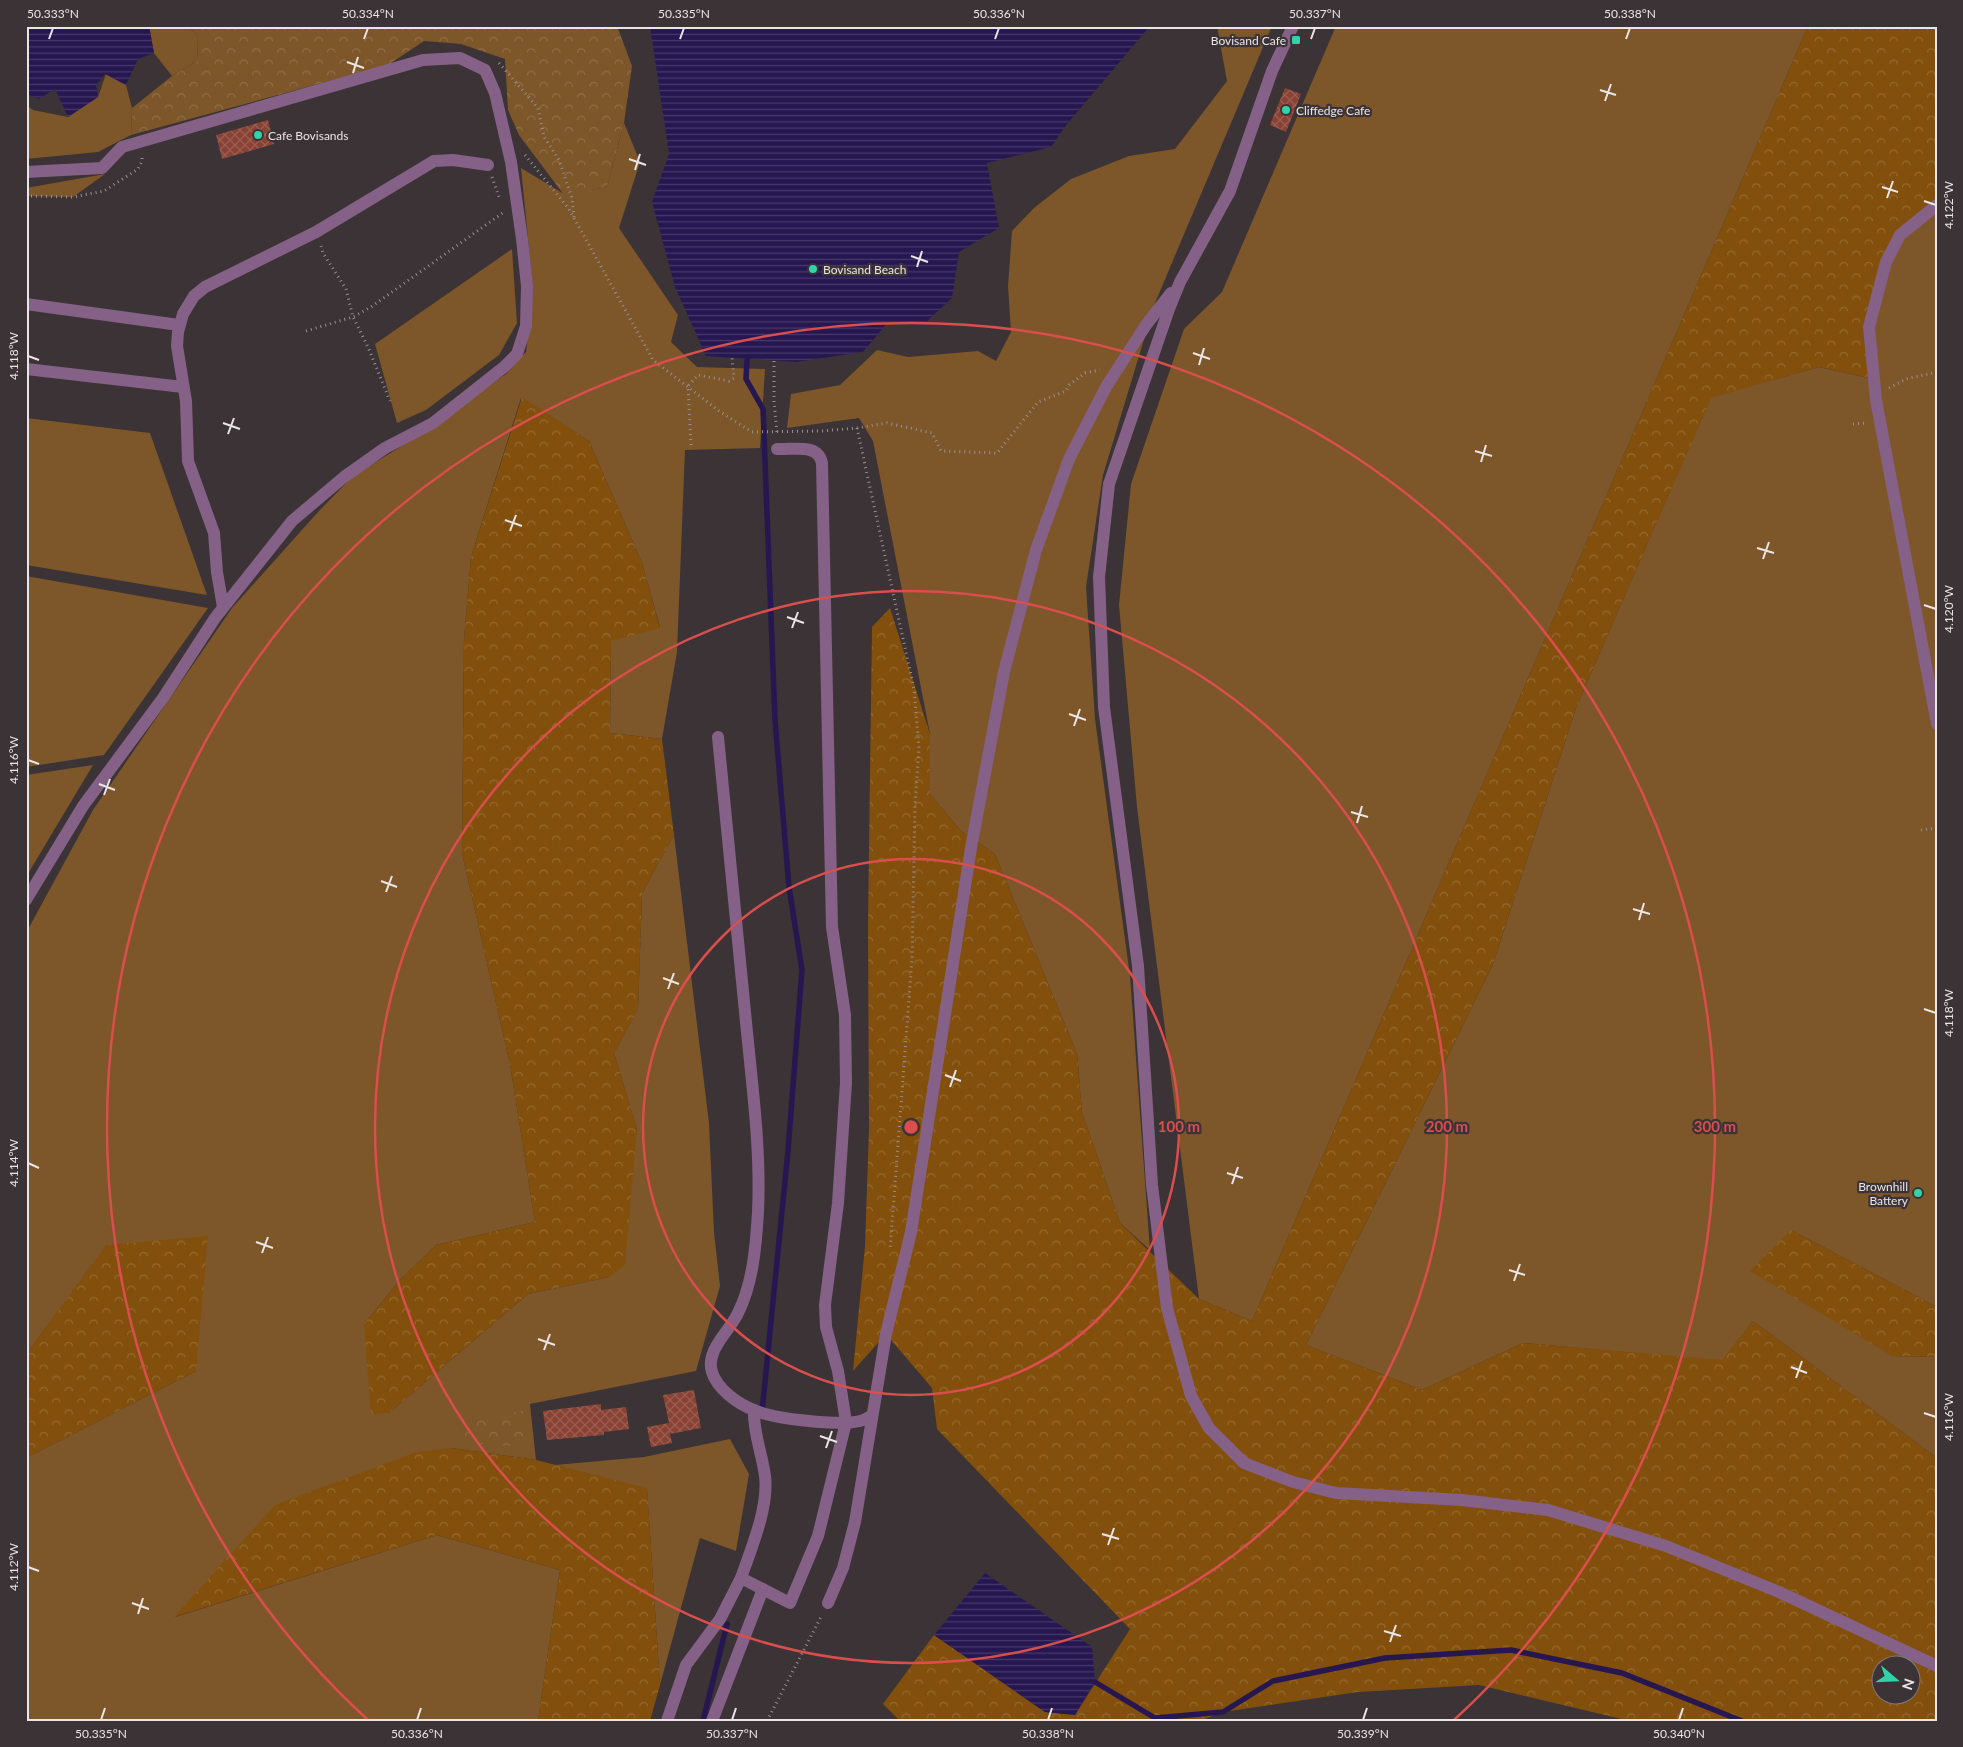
<svg xmlns="http://www.w3.org/2000/svg" width="1963" height="1747" font-family="Lato,sans-serif">
<style>
.grass{fill:#7d562a}
.forest{fill:url(#forest-crowns);fill-rule:evenodd}
.park{fill:url(#park-crowns)}
.water{fill:url(#water-rules)}
.lines{fill:none;stroke-linecap:round;stroke-linejoin:round}
.stream{stroke:#271751;stroke-width:5.5}
.building{fill:url(#building-cross-hatch)}
.path{stroke:#979092;stroke-width:3;stroke-dasharray:1 4;stroke-linecap:butt}
.minor{stroke:#856187;stroke-width:12}
.ticks{fill:none;stroke:#eae5e6;stroke-width:2}
.ring{fill:none;stroke:#da4e4e;stroke-width:2.5}
.poi-dot{fill:#31d4a9;stroke:#3b3335;stroke-width:2}
.labels{text-anchor:middle;dominant-baseline:central;stroke-width:4.5;stroke-linejoin:round;paint-order:stroke}
.poi-label{font-size:12px;fill:#eae5e6;stroke:#3b3335;text-anchor:start}
.centre{fill:#da4e4e;stroke:#3b3335;stroke-width:2.5}
.ring-label{font-size:15px;text-anchor:middle;font-weight:bold;fill:#da4e4e;stroke:#3b3335;stroke-width:4.5;stroke-linejoin:round;paint-order:stroke}
.neatline{fill:none;stroke:#eae5e6;stroke-width:2}
.ticks-label{font-size:12px;text-anchor:middle;fill:#eae5e6}
</style>
<defs>
<pattern id="forest-crowns" width="20" height="18" patternUnits="userSpaceOnUse" patternTransform="scale(1.25)"><rect width="20" height="18" fill="#82500c"/><path d="M2 6a3 3 0 1 1 6 0M12 15a3 3 0 1 1 6 0" fill="none" stroke="#94692f"/></pattern>
<pattern id="park-crowns" width="20" height="18" patternUnits="userSpaceOnUse" patternTransform="scale(1.25)"><rect width="20" height="18" fill="#7d562a"/><path d="M2 6a3 3 0 1 1 6 0M12 15a3 3 0 1 1 6 0" fill="none" stroke="#906e49"/></pattern>
<pattern id="water-rules" width="6" height="5" patternUnits="userSpaceOnUse" patternTransform="scale(1.25)"><rect width="6" height="5" fill="#271751"/><path d="M0 2.5h6" fill="none" stroke="#46396a"/></pattern>
<pattern id="building-cross-hatch" width="8" height="8" patternUnits="userSpaceOnUse" patternTransform="scale(1.25)"><rect width="8" height="8" fill="#894233"/><path d="M0 0l8 8M0 8l8-8" fill="none" stroke="#9a5d51"/></pattern>
</defs>
<rect width="100%" height="100%" fill="#3b3335"/>
<!-- grass -->
<g class="grass">
<path d="M149,26H187L198,35L197,61L172,76L154,53Z"/>
<path d="M1217,26H1272L1155,303L1103,475L1086,587L1095,719L1130,976L1150,1250L1120,1223L1082,1112L1077,1054L995,854L961,831L930,794V734L873,441L859,418L787,428L791,394L840,385L877,350L908,357L978,351L996,361L1011,332L1008,286L1012,231L1034,208L1071,179L1129,156L1175,149L1227,81Z"/>
<path d="M1336,26H1808L1252,1321L1199,1299L1137,807L1119,605L1131,484L1184,329L1222,292Z"/>
<path d="M106,74L126,85L132,108L131,135L98,152L26,159V105L33,110L68,117L98,97Z"/>
<path d="M624,123L640,162L619,228L678,315L671,342L697,367L765,369L760,448L685,450L677,652L662,739L610,733L611,640L660,627L642,563L589,441L521,398L471,557L464,640L462,853L510,1064L535,1222L436,1245L398,1282L364,1324L389,1413L528,1294L609,1277L637,1130L614,1053L638,1009L642,893L674,835L709,1123L714,1232L720,1286L696,1371L530,1404L536,1460L451,1448L175,1617L437,1535L560,1570L538,1721H26V1458L196,1371L106,1246L26,1355V933L93,810L232,608L318,512L352,477L408,442L506,374L526,352L533,289L521,168L564,194L607,187Z"/>
<path d="M105,174L73,197L26,196V188Z"/>
<path d="M1937,206V1307L1791,1230L1892,1356L1937,1357V1458L1753,1321L1722,1361L1523,1343L1422,1390L1306,1345L1493,964L1576,708L1711,397L1819,367L1873,379L1869,327L1900,235Z"/>
<path d="M512,249L517,323L499,355L426,410L397,423L375,344Z"/>
<path d="M26,418L150,433L207,595L26,565Z"/>
<path d="M26,576L208,608L104,755L26,767Z"/>
<path d="M93,765L26,877V775Z"/>
<path d="M730,1439L749,1474L736,1551L700,1538L660,1685L647,1489L555,1465L644,1457Z"/>
</g>
<!-- forest -->
<g class="forest">
<path d="M1808,26H1937V205L1900,236L1869,327L1873,379L1819,367L1711,398L1576,708L1493,964L1306,1345L1422,1390L1523,1343L1722,1360L1753,1321L1937,1458V1721H1630L1479,1685L1358,1692L1223,1712L1199,1721H900L883,1704L934,1635L1045,1712L1075,1715L1130,1629L937,1429L932,1388L886,1334L853,1371L865,1246L869,1128L868,924L872,627L890,608L930,734V794L961,831L995,854L1077,1054L1082,1112L1120,1223L1199,1299L1252,1321ZM1880,1664H1910V1694H1880Z"/>
<path d="M522,397L589,441L642,563L660,628L611,641L610,733L662,739L674,835L642,893L638,1010L614,1053L637,1130L625,1265L609,1277L528,1294L389,1413L371,1414L364,1324L398,1282L436,1245L535,1222L510,1064L462,853L464,640L471,557Z"/>
<path d="M1791,1230L1937,1307V1357L1892,1356L1750,1271Z"/>
<path d="M208,1236L196,1371L26,1458V1355L106,1245Z"/>
<path d="M451,1448L536,1460L647,1488L660,1685L650,1721H538L560,1570L437,1535L174,1617L275,1505L416,1452Z"/>
</g>
<!-- park -->
<g class="park">
<path d="M187,26H617L632,66L624,123L607,187L564,195L519,135L508,110L505,59L461,44L424,41L388,65L131,135L132,108L172,76L197,61L198,35Z"/>
<path d="M525,1410L529,1444L513,1446L466,1443L463,1423Z"/>
</g>
<!-- water -->
<g class="water">
<path d="M26,26H149L154,53L138,59L126,85L105,74L96,85L98,97L68,117L55,89L39,99L26,94Z"/>
<path d="M650,26H1150L1067,124L1051,147L987,163L999,228L959,252L952,298L925,323L889,321L863,352L796,362L706,356L675,287L652,202L669,154Z"/>
<path d="M985,1573L1092,1647L1095,1682L1075,1715L1045,1712L934,1635Z"/>
</g>
<g class="lines">
<!-- stream -->
<g class="stream">
<path d="M747,359L746,379L763,409L775,720L789,887L802,970L788,1151L762,1412"/>
<path d="M1095,1682L1155,1718L1223,1712L1273,1681L1385,1658L1511,1650L1622,1673L1742,1721"/>
<path d="M703,1721L727,1624"/>
</g>
</g>
<!-- building -->
<g class="building">
<path d="M1285,88L1301,94L1286,132L1270,125Z"/>
<path d="M268,120L274,144L222,159L216,135Z"/>
<path d="M694,1390L701,1428L670,1434L672,1443L651,1447L647,1427L669,1423L663,1395Z"/>
<path d="M601,1404V1410L626,1407L629,1429L604,1432V1435L547,1440L543,1411Z"/>
</g>
<g class="lines">
<!-- path -->
<g class="path">
<path d="M499,63L538,108L544,137L559,160L572,198L574,217"/>
<path d="M525,155L569,209L653,360L719,411L752,432L821,431L857,428L887,423L932,433L941,451L997,453L1038,402L1066,391L1069,385L1085,373L1100,370"/>
<path d="M492,177L499,197"/>
<path d="M26,196L73,197L104,191L138,169L142,161V157"/>
<path d="M321,246L323,253L346,289L353,317L368,347L390,401"/>
<path d="M306,331L353,317L371,307L504,212"/>
<path d="M774,361V402L777,433"/>
<path d="M1889,388L1906,379L1937,372"/>
<path d="M1853,424L1867,423"/>
<path d="M857,428L914,689L919,748L915,805L912,959L890,1250"/>
<path d="M691,445L688,386L698,375L729,381L734,378L732,358"/>
<path d="M1921,830L1937,828"/>
<path d="M767,1721L822,1615"/>
</g>
<!-- minor -->
<g class="minor">
<path d="M1293,26L1272,71L1230,191L1180,282L1169,309L1109,484L1099,577L1104,707L1138,966L1152,1185L1167,1308L1191,1396L1209,1428L1244,1463L1293,1482L1336,1493L1462,1500L1548,1510L1666,1546L1779,1592L1937,1666"/>
<path d="M26,172L102,168L122,147L423,60L460,58L485,70L495,93L511,162L522,239L527,286L526,326L517,354L504,367L433,423L385,448L344,477L292,521L215,618L163,698L83,806L26,900"/>
<path d="M1937,205L1900,235L1886,262L1869,327L1876,400L1937,724"/>
<path d="M26,304L179,325"/>
<path d="M26,369L183,387"/>
<path d="M223,607L217,572L214,533L188,461L186,401L177,346L178,332L183,314L194,296L205,287L316,232L434,161L453,160L488,165"/>
<path d="M718,737C727,832 736,927 746,1022C752,1085 761,1149 758,1212C756,1246 753,1283 738,1313C730,1331 705,1350 712,1372C717,1389 738,1404 754,1410C774,1419 839,1426 860,1421C864,1420 868,1418 871,1416"/>
<path d="M741,1578C751,1549 769,1507 765,1476C762,1453 753,1433 754,1410"/>
<path d="M828,1603L843,1568L855,1522L886,1334L911,1232L971,848L1004,672L1036,550L1069,459L1106,387L1146,325L1171,293"/>
<path d="M667,1721L686,1665L720,1619L741,1578L790,1603L818,1536L846,1422L838,1371L826,1327L825,1305L838,1203L846,1083L845,1015L832,927L822,463C818,443 793,450 777,449"/>
<path d="M712,1721L763,1589"/>
</g>
</g>
<!-- ticks -->
<path class="ticks" d="M49,39L53,28M364,39L368,28M680,39L684,28M995,39L999,28M1311,39L1315,28M1626,39L1630,28M347,62L364,68M353,73L358,57M1600,90L1616,95M1605,101L1611,84M629,159L646,165M635,170L640,154M1882,187L1898,192M1887,198L1893,181M1924,201L1936,205M911,256L928,262M917,267L922,251M1193,353L1210,359M28,356L39,360M1199,365L1204,348M223,423L240,429M228,434L234,418M1475,451L1492,456M1481,462L1486,445M505,520L522,526M510,531L516,515M1757,548L1774,553M1763,559L1769,542M1924,605L1936,609M787,617L804,623M792,628L798,612M1069,714L1086,720M1074,726L1080,709M28,760L39,764M99,784L115,790M104,795L110,779M1351,812L1368,817M1357,823L1362,806M381,881L397,887M386,892L392,876M1633,909L1650,914M1639,920L1644,903M663,978L679,984M668,989L674,973M1924,1009L1936,1013M945,1075L961,1081M950,1087L956,1070M28,1163L39,1168M1227,1173L1243,1178M1232,1184L1238,1167M256,1242L273,1248M262,1253L268,1237M1509,1270L1525,1275M1514,1281L1520,1264M538,1339L555,1345M544,1350L550,1334M1791,1367L1807,1373M1796,1378L1802,1361M1924,1413L1936,1417M820,1436L837,1442M826,1448L832,1431M1102,1534L1119,1539M1108,1545L1114,1528M28,1567L39,1571M132,1603L149,1609M138,1614L143,1598M1384,1631L1401,1636M1390,1642L1396,1625M101,1720L105,1708M417,1720L421,1708M732,1720L736,1708M1048,1720L1052,1708M1363,1720L1367,1708M1679,1720L1683,1708"/>
<!-- distance rings -->
<g class="ring">
<circle cx="911" cy="1127" r="268"/>
<circle cx="911" cy="1127" r="536"/>
<path d="M368 1720A804 804 0 1 1 1454 1720"/>
</g>
<!-- markers -->
<g class="poi-dot">
<rect x="1291" y="35" width="10" height="10" rx="2.5"/>
<circle cx="1286" cy="110" r="5"/>
<circle cx="258" cy="135" r="5"/>
<circle cx="813" cy="269" r="5"/>
<circle cx="1918" cy="1193" r="5"/>
</g>
<g class="labels">
<!-- poi labels -->
<g class="poi-label">
<text x="1286" y="40" text-anchor="end">Bovisand Cafe</text>
<text x="1296" y="110">Cliffedge Cafe</text>
<text x="268" y="135">Cafe Bovisands</text>
<text x="823" y="269">Bovisand Beach</text>
<text x="1908" y="1186" text-anchor="end">Brownhill<tspan x="1908" dy="14">Battery</tspan></text>
</g>
</g>
<circle cx="911" cy="1127" r="8" class="centre"/>
<g class="ring-label">
<text x="1179" y="1132">100 m</text>
<text x="1447" y="1132">200 m</text>
<text x="1715" y="1132">300 m</text>
</g>
<!-- border -->
<rect width="1963" height="1747" fill="none" stroke="#3b3335" stroke-width="55"/>
<!-- north arrow -->
<g transform="translate(1896 1680) rotate(109)"><circle r="24" fill="#3b3335" stroke="#817a7c"/>
<path d="M0-4L9 19L0 12L-9 19Z" fill="#31d4a9"/>
<text y="-8" font-size="14" font-weight="bold" text-anchor="middle" fill="#eae5e6">N</text>
</g>
<rect x="28" y="28" width="1908" height="1692" class="neatline"/>
<g class="ticks-label">
<text x="53" y="18">50.333°N</text>
<text x="368" y="18">50.334°N</text>
<text x="684" y="18">50.335°N</text>
<text x="999" y="18">50.336°N</text>
<text x="1315" y="18">50.337°N</text>
<text x="1630" y="18">50.338°N</text>
<text transform="translate(1949 205) rotate(-90)" y="4">4.122°W</text>
<text transform="translate(14 356) rotate(-90)" y="4">4.118°W</text>
<text transform="translate(1949 609) rotate(-90)" y="4">4.120°W</text>
<text transform="translate(14 760) rotate(-90)" y="4">4.116°W</text>
<text transform="translate(1949 1013) rotate(-90)" y="4">4.118°W</text>
<text transform="translate(14 1163) rotate(-90)" y="4">4.114°W</text>
<text transform="translate(1949 1417) rotate(-90)" y="4">4.116°W</text>
<text transform="translate(14 1567) rotate(-90)" y="4">4.112°W</text>
<text x="101" y="1738">50.335°N</text>
<text x="417" y="1738">50.336°N</text>
<text x="732" y="1738">50.337°N</text>
<text x="1048" y="1738">50.338°N</text>
<text x="1363" y="1738">50.339°N</text>
<text x="1679" y="1738">50.340°N</text>
</g>
</svg>
